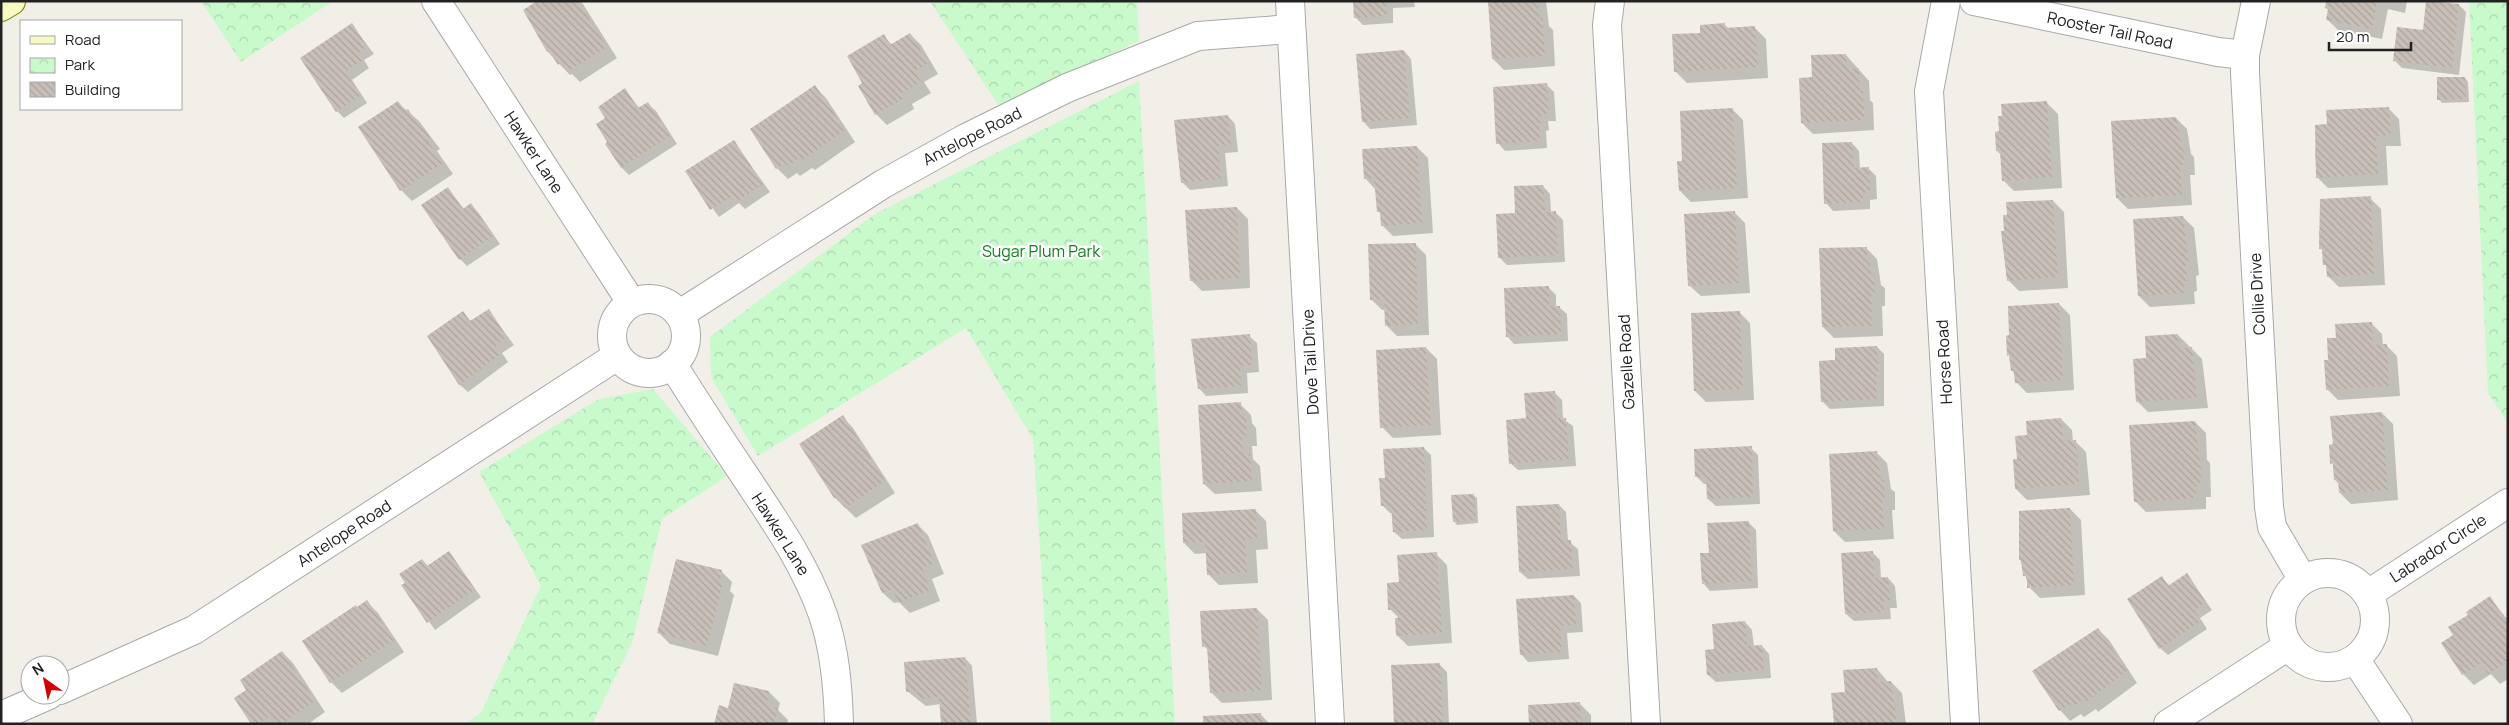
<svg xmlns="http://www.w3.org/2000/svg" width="2509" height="725" font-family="Manrope,sans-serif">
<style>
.park{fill:url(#park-crowns)}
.shadow{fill:#0003}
.building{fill:url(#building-back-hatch)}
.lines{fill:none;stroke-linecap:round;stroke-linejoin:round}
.street-casing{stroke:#a9a9a9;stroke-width:30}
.secondary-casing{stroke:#707d05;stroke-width:30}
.street{stroke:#fff;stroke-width:28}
.secondary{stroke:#f7fabf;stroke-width:28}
.labels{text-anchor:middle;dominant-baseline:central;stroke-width:5;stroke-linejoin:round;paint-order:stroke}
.street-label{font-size:16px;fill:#222;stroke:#fff}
.park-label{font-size:16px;fill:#0c8416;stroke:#fff}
</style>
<defs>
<pattern id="park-crowns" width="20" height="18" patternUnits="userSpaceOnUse" patternTransform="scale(1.25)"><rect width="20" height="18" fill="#c8facc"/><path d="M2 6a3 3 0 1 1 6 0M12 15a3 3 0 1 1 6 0" fill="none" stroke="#acd6af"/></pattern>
<pattern id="building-back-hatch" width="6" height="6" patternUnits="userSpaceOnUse" patternTransform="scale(1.25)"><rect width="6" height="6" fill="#c7bfb8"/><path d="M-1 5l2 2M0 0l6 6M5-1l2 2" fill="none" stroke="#aba49e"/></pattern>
</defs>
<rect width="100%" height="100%" fill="#f2efe9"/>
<!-- park -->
<g class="park">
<path d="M201,1H333L241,62Z"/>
<path d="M930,1H1137L1139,41L999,106Z"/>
<path d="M2469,1H2508V423L2488,393Z"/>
<path d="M1139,81L1175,724H1051L1033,439L966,328L758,456L711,377L710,337L875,214Z"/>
<path d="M653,389L727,476L662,519L632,643L592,724H465L481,713L541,586L479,472L599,399Z"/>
</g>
<!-- shadow -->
<g class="shadow">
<path d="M539,1H581L617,58L580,82L572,74L570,75L548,52Z"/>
<path d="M1354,1H1414L1415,7L1393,8V23L1363,25L1355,17Z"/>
<path d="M1489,1H1546L1549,26L1553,30L1555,66L1504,70L1493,59Z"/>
<path d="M2327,1H2407L2405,13L2388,9L2382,39L2338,30L2327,19L2329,10L2326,7Z"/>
<path d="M2459,5L2466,12L2459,75L2402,68L2395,61Z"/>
<path d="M1724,24L1729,29L1755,28L1766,39L1768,78L1687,83L1676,72L1701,34Z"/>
<path d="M352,25L374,54L364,60L369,68L352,80L367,103L344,118L337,111Z"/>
<path d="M910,34L921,45L938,74L924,82L931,93L912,104L914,109L887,125L876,114L884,36L892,45Z"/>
<path d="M1404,51L1411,59L1417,125L1370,129L1363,121Z"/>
<path d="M1846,55L1869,81L1870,100L1873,103L1874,130L1813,134L1802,123L1813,79Z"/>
<path d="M2465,78L2468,82L2469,102L2442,103L2439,99Z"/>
<path d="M1547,85L1554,92L1556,121H1548L1549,130L1546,131L1547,148L1505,151L1498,143Z"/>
<path d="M815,87L826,98L855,142L815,170L812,168L800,176L797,173L788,179L777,168L751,129Z"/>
<path d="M625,90L640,109L648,104L656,111L677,144L629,175L622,168L609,142L607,118Z"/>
<path d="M398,103L419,121L440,149L437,151L453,174L412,201L401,190Z"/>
<path d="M2047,103L2058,114L2062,188L2014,191L2003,180L2001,155L1997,151Z"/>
<path d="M2388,108L2399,119L2401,146H2386L2388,185L2328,188L2317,177L2315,150L2317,149L2328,125Z"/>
<path d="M1732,109L1743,120L1748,198L1691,202L1680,191L1684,162Z"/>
<path d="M1228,116L1235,124L1238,152L1225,153L1228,186L1190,190L1182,182Z"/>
<path d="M2176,118L2187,129L2191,154L2194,157L2195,175H2190L2192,205L2128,209L2117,198Z"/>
<path d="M733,141L770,192L745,209L739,203L719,217L686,172Z"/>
<path d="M1852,143L1859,151L1860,169H1869L1876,176L1877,199L1870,200V209L1833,211L1826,203Z"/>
<path d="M1417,147L1428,158L1433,233L1393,236L1382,225L1381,214L1378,211L1376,190L1365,178Z"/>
<path d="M1543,186L1550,194L1551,212H1555L1563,220L1565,262L1507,265L1499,257L1516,214Z"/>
<path d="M448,189L464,209L471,205L478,212L500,244L467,266L460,259Z"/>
<path d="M2370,198L2381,209L2385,285L2339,287L2328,276L2324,252L2320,248L2319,230H2322Z"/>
<path d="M2053,201L2064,212L2068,288L2019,291L2008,280Z"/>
<path d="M1237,208L1248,219L1250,288L1202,291L1191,280Z"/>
<path d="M1734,212L1745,223L1750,293L1701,296L1690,286Z"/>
<path d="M2183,217L2194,228L2199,275L2196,276L2197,291L2194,292L2195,304L2150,307L2139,296Z"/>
<path d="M1415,244L1426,255L1429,335L1397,336L1386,325V310H1382L1371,299Z"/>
<path d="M1866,248L1877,259L1881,285L1885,288V306H1882L1883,336L1834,338L1823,327Z"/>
<path d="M1548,287L1556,295V307H1559L1567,314L1568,341L1514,344L1507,336Z"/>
<path d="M2059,304L2070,315L2074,390L2027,393L2016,382L2009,355Z"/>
<path d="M488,310L514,345L502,353L508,362L468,392L460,385L428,336L463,313L471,321Z"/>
<path d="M1739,312L1750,323L1754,400L1706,402L1695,391Z"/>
<path d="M2371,323L2382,334L2383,346L2386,345L2397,356L2400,396L2338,400L2327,389L2329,361L2337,339Z"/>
<path d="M2178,335L2202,359L2208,408L2148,412L2137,401L2147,360Z"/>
<path d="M1249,336L1257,343L1259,372L1247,373L1248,393L1206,396L1199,388Z"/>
<path d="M1877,347L1884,354V406L1830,409L1822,401L1836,362Z"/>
<path d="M1426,348L1437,359L1441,435L1393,438L1382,427Z"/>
<path d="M1554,392L1562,400L1563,419L1573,426L1576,466L1518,470L1510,463L1527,419Z"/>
<path d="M1240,404L1251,415L1252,423L1256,428L1257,446H1252L1253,459L1260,466L1262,491L1215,494L1204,484Z"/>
<path d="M2382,413L2393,424L2398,500L2351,504L2340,493L2339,484L2335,480L2330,446Z"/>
<path d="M843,417L853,428L895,493L856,518L835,498L801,444Z"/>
<path d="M2061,419L2072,430L2073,442L2075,441L2086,452L2090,495L2027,500L2016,489L2018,460L2029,436Z"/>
<path d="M2195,422L2206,433L2207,460L2210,463L2211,497H2206V509L2146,512L2135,501Z"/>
<path d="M1424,448L1431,455L1434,537L1402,539L1394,532L1393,513H1390L1383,506L1386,479Z"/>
<path d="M1751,448L1758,455L1760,504L1716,506L1708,499V484H1704L1697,477Z"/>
<path d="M1876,452L1887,463L1891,489L1895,492V510H1892L1894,539L1845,542L1834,531Z"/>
<path d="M1473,495L1477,498L1478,523L1457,525L1454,521Z"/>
<path d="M1559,505L1566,512L1568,541L1578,549L1580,576L1528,579L1520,572Z"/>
<path d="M2070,509L2081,520L2085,595L2040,598L2029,587L2020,559Z"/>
<path d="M1255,510L1266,521L1268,549L1256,550L1258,583L1219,585L1208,574L1207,553L1195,554L1184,543Z"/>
<path d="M1748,522L1756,530L1758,588L1710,591L1703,583L1710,554Z"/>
<path d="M917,524L928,535L944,574L932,579L940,601L910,613L899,602L894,603L883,593L863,546Z"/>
<path d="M1872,552L1880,560L1881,578H1888L1895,586L1897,608H1890L1891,619L1854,621L1846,614Z"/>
<path d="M449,553L481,597L435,630L403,585L422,560L428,566Z"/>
<path d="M1436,554L1447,565L1452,643L1408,646L1397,635L1400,619L1390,609L1400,583Z"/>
<path d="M721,571L732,582L730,591L734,595L718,656L670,644L659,633Z"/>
<path d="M2187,575L2212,610L2200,618L2207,629L2168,655L2160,648L2162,578L2170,586Z"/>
<path d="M1574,596L1581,603L1583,632L1567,633L1569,659L1528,662L1521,654Z"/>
<path d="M2490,598L2508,620V679L2500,684L2491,674L2474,685L2463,674L2455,636L2469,615Z"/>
<path d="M367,602L378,613L404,652L342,693L331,682L358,609Z"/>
<path d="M1257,609L1268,620L1272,700L1222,703L1211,692L1209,651L1204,646Z"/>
<path d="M1745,622L1752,630L1754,647L1762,646L1769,654L1771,678L1716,682L1708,675L1716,650Z"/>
<path d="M2098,629L2109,640L2137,683L2098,712L2096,709L2084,717L2081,714L2070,721L2060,710Z"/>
<path d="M282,652L293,663L325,712L308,724H252L247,690Z"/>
<path d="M965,658L972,666L977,724H942L941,704L926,706L907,691Z"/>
<path d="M1439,664L1447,672L1449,724H1395Z"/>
<path d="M1877,669L1888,682H1891L1902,693L1906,724H1835L1846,693Z"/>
<path d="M735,685L769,692L780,703L778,710L788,720L787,724H715L729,709Z"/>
<path d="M1580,704L1591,715V724H1530Z"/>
<path d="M1261,715L1270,724H1205Z"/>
</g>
<!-- building -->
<g class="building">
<path d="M537,1H578L607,47L568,72L562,62L558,65L549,51L547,52L523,10Z"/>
<path d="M1353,1H1386V16L1354,18Z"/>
<path d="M1488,1H1536V4L1538,3L1539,18L1542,17L1545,56L1492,59Z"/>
<path d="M2326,1H2377L2372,29L2326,20L2328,9L2325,8Z"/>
<path d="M2426,1L2459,4L2452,68L2393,61L2397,27L2423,30Z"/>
<path d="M352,23L367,46L358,53L363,60L345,72L361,95L336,112L300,58Z"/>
<path d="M1725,23V28L1755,26L1758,67L1674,72L1672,34L1700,33V25Z"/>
<path d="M910,33L928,63L914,71L921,82L902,93L904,98L875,115L858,86L862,83L847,56L884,34L890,45Z"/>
<path d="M1404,50L1410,118L1362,122L1356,54Z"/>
<path d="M1846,54L1847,69L1859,68L1860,91H1863L1864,120L1801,123L1799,78L1812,77L1811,55Z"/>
<path d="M2437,77H2465L2466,99L2437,100Z"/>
<path d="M1547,83L1549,114H1541L1542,123H1539L1540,141L1496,144L1493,87Z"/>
<path d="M815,85L845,130L803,160L801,157L788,166L786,163L776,169L750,129Z"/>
<path d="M625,88L638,108L648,102L670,136L621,168L605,144L607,142L596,124L605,118L598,107Z"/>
<path d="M398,101L405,111L408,109L417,123L419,122L430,138L427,140L443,163L400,191L358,127Z"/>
<path d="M2047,101L2052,177L2002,181L2000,151H1996L1995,132L1999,131L1998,116H2002L2001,104Z"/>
<path d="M2389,107L2391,135L2376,136L2378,174L2316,178L2315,125L2327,124L2326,110Z"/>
<path d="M1733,108L1737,188L1679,191L1677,161H1682L1680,111Z"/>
<path d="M1228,115L1231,145L1218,146L1221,179L1181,183L1174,120Z"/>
<path d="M2176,117L2181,145H2183L2185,165H2180L2182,195L2116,198L2111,121Z"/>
<path d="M734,140L763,184L736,202L732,196L710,210L685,171Z"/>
<path d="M1852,142L1854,168L1869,167L1870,192L1863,193V202L1824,204L1822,143Z"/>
<path d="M1417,146L1422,223L1381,226L1380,212H1377L1374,178L1364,179L1362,149Z"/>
<path d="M1543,185L1545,212L1556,211L1558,255L1498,258L1496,214L1515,213L1514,186Z"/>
<path d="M448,187L463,209L471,203L493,236L459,260L421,205Z"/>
<path d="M2371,196L2374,274L2327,277L2326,265H2323L2322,249H2319L2320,199Z"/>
<path d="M2053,200L2058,277L2007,281L2001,231H2004L2003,215H2007L2006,202Z"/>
<path d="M1237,207L1240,278L1190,281L1185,210Z"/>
<path d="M1735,211L1739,283L1688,286L1684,214Z"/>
<path d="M2183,216L2189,265H2186L2187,281H2183L2184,293L2138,296L2133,219Z"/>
<path d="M1416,243L1418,324L1385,326L1384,299L1370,300L1368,244Z"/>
<path d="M1867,247V259H1870L1871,276H1874L1875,296H1871L1872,326L1822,327L1819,248Z"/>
<path d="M1549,286V306H1560L1561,334L1506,337L1504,288Z"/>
<path d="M2059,303L2063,380L2015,383L2014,371H2011L2009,355L2007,356L2006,336L2009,335L2008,306Z"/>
<path d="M489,309L507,337L495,345L501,354L459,385L427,336L463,311L470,321Z"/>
<path d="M1740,311L1743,389L1694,391L1691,313Z"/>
<path d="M2372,322L2373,345L2387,344L2389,386L2326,390L2324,360H2328L2327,338H2336L2335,324Z"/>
<path d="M1250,334L1252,365L1240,366L1241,386L1198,389L1191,339Z"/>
<path d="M2178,334L2179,348L2192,347L2197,398L2136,402L2133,359L2146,358L2145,336Z"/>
<path d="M1877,346L1879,377L1876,376L1877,399L1821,402L1819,361L1835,360V348Z"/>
<path d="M1426,347L1431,425L1380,428L1376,350Z"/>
<path d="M1555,391L1557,418H1566L1569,459L1509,464L1506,420L1526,418L1524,393Z"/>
<path d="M1241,402L1242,416H1246L1247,435L1242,436L1243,454H1250L1252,481L1203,484L1198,405Z"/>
<path d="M2382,412L2388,490L2339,493L2338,480H2334L2333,463L2330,464L2329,445L2333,444L2330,416Z"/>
<path d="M843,415L885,481L845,508L837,497L834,498L799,444Z"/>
<path d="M2061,418L2063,441L2076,440L2079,484L2015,489L2013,459H2017L2015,436L2027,435L2026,421Z"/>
<path d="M2195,421L2201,471L2200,486L2195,487L2196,498L2134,502L2129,425Z"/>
<path d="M1752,446L1753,497L1707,499L1706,477H1695L1694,449Z"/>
<path d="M1424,447L1427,530L1393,532L1391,506H1381L1379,478H1385L1383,449Z"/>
<path d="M1877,451L1881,480H1884L1885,499H1882L1884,529L1833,531L1829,454Z"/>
<path d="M1474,494L1476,520L1453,522L1451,495Z"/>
<path d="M1559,504L1561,540H1571L1573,569L1519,572L1516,506Z"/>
<path d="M2070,508L2074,585L2027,588V576H2023L2021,560H2019V511Z"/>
<path d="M1256,509L1257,539H1245L1247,572L1207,575L1205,542L1183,543L1182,513Z"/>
<path d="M1749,521L1752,581L1702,584L1700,553H1709L1707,523Z"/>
<path d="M918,523L934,563L922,568L930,590L898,603L893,589L882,593L861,545Z"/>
<path d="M449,551L475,589L427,623L401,585L405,583L399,574L422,559L427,566Z"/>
<path d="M1873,551L1874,578L1888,577L1890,601H1883L1884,612L1845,614L1841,553Z"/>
<path d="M1437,552L1442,633L1396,636L1395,618H1398L1397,609L1388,610L1387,583L1399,582L1397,555Z"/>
<path d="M676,559L722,570L719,582L723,583L707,646L657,633Z"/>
<path d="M2187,573L2206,602L2194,610L2201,621L2159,649L2127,599L2162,576L2168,586Z"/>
<path d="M1574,595L1576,625L1560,626L1562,652L1520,655L1516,599Z"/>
<path d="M2490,596L2508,624V661L2488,674L2481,663L2462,675L2441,643L2453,635L2448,627L2468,615L2466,612Z"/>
<path d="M367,600L394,640L330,683L302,641L356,605L357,607Z"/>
<path d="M1257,608L1262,690L1210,693L1207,646L1202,647L1200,611Z"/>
<path d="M1745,621L1747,646L1762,645L1764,670L1707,675L1705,650L1714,649L1712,624Z"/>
<path d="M2098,628L2127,671L2086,702L2084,699L2072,707L2070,704L2059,711L2032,671Z"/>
<path d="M282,651L315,701L281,724H277L271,715L258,724H251L234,698L246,690L240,680Z"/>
<path d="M965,657L971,722L941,724L939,697L917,699V691L906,692L904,662Z"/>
<path d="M1440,663L1443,724H1394L1391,665Z"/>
<path d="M1877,668L1878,682L1891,681L1897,724H1834L1831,693L1845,692L1843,670Z"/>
<path d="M734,683L769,691L766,706L778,708L774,724H714L719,705L728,708Z"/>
<path d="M1580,702L1581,724H1529L1528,705Z"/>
<path d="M1261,713L1262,724H1203V716Z"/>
</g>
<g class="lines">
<defs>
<g id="street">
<path d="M436,1L631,302"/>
<path d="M1290,1L1330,724"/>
<path d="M1610,1L1607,25L1646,724"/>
<path d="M1946,1L1929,91L1965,724"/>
<path d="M1974,1L2218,52L2245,55"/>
<path d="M2256,1L2245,55V73L2269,507L2272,527L2303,580"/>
<circle cx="649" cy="336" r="37"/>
<path d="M680,314L883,184L964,139L1067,88L1198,36L1291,29"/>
<path d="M672,364C698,405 724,445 751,485C779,527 806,567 823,615C835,650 838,687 839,724"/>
<circle cx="2328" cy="620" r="47"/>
<path d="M2368,594L2508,503"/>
<path d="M2355,659L2398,724"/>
<path d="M60,690L194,630L617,356"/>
<path d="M1,716L49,695"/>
<path d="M2168,724L2288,646"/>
</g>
<path id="secondary" d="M1,7L11,1"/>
</defs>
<!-- street casing -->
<use href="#street" class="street-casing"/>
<!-- secondary casing -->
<use href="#secondary" class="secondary-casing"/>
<!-- street -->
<use href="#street" class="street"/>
<!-- secondary -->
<use href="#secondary" class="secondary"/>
</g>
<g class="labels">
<!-- street labels -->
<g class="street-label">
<text transform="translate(2110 30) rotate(12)">Rooster Tail Road</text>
<text transform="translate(972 136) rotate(-27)">Antelope Road</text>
<text transform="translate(534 152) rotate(57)">Hawker Lane</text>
<text transform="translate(2257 294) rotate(-93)">Collie Drive</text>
<text transform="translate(1310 362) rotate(-93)">Dove Tail Drive</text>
<text transform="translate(1626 362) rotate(-93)">Gazelle Road</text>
<text transform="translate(1944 362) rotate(-93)">Horse Road</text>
<text transform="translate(344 533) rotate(-33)">Antelope Road</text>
<text transform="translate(781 534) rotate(58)">Hawker Lane</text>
<text transform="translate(2438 548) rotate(-33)">Labrador Circle</text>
</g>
<!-- park labels -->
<g class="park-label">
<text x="1041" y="251">Sugar Plum Park</text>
</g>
</g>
<!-- border -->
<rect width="2509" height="725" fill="none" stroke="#222222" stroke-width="5"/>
<!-- legend -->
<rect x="20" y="20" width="162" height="90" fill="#ffffff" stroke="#a7a7a7"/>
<rect x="30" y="36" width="25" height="8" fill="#f7fabf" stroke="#a7a7a7"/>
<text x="65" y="45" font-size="15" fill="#222222">Road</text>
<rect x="30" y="58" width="25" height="15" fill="url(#park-crowns)" stroke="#a7a7a7"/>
<text x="65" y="70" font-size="15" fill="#222222">Park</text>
<rect x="30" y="82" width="25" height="15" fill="url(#building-back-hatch)" stroke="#a7a7a7"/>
<text x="65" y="95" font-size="15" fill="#222222">Building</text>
<!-- north arrow -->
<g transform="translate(45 680) rotate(327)"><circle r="24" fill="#ffffff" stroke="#a7a7a7"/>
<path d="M0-4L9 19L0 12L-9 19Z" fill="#d40000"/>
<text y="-8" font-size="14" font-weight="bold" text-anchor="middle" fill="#222222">N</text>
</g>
<!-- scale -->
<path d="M2329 42v8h82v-8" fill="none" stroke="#222222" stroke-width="2.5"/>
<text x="2336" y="42" font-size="15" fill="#222222" stroke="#ffffff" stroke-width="4" paint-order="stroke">20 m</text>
</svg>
